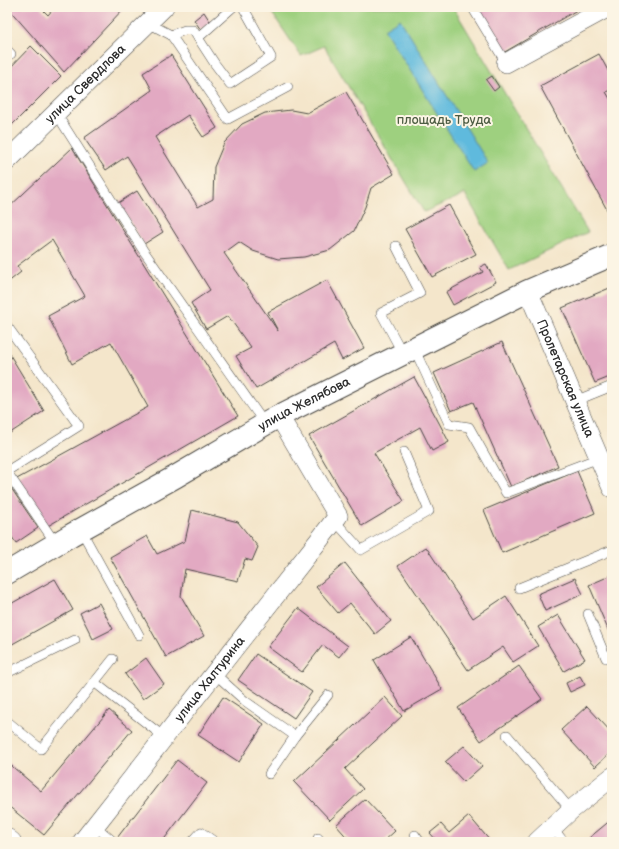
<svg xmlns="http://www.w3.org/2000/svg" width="619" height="849" font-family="'Balsamiq Sans',sans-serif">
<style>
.green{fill:#9ed07f;stroke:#647e55}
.water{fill:#5fbadd;stroke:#457284}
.building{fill:#e2a9c2}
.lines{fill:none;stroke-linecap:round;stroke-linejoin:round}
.lane-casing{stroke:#494743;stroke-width:10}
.street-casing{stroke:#494743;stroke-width:20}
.secondary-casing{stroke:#494743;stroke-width:24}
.lane{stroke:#fff;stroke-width:9}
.street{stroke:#fff;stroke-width:19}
.secondary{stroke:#fff;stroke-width:22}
.labels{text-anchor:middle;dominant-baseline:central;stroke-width:4;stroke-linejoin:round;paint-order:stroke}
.street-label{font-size:13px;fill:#2b2b2b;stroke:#fcf5e5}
.park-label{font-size:13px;fill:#4e5d44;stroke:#fcf5e5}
</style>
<rect width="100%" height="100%" fill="#fcf5e5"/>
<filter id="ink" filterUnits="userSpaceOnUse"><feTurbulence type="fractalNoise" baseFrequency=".025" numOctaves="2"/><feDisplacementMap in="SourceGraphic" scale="8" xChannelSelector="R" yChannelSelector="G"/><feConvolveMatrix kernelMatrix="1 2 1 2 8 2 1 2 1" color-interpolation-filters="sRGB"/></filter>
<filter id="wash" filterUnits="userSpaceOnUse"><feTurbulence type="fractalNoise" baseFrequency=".012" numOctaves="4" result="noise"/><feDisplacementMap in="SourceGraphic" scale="16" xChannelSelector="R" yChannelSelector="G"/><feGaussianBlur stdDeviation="0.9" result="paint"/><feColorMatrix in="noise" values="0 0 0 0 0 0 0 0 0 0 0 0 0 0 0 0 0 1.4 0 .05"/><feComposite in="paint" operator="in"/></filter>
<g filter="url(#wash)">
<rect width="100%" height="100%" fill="#f4e6cb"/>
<!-- green -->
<path class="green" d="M268,7H453L588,232L509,270L465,194L424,212L324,46L301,56Z"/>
<!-- water -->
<path class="water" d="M400,19L488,163L474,172L384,29Z"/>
<g id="blocks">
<!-- building -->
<g class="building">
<path d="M7,7H40L48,15L55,7H125L64,72Z"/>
<path d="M477,7H582L503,53Z"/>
<path d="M204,12L211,23L201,30L194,20Z"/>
<path d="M31,46L61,76L7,130V71Z"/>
<path d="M599,54L612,78V89L606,92L612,102V219L540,86Z"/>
<path d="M171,55L217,128L203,137L188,115L155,137L198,207L213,199L214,167L224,143L242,124L265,113L291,110L307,113L346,92L394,174L371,188L365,207L354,231L330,250L304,257L278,259L253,251L239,242L224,253L278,331L268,312L327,280L364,348L342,360L334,344L256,389L236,356L251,348L228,316L206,329L191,303L210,290L127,156L106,170L84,138L152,90L143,73Z"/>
<path d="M492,76L499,87L494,91L486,80Z"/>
<path d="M72,148L238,416L46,527L15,480L148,407L111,342L72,364L48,316L85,296L52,240L17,266L21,272L7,283V209Z"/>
<path d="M137,191L163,232L144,244L118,203Z"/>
<path d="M449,205L476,254L432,277L405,229Z"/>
<path d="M486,264L496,282L453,305L446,292L483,272L480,267Z"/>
<path d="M612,287V376L595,383L562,308Z"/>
<path d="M502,342L558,466L511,487L473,402L451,411L434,373Z"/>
<path d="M7,350L44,411L7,435Z"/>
<path d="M414,377L437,419L449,442L432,451L420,427L374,453L404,501L362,526L309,436Z"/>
<path d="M577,471L595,513L502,553L484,510Z"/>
<path d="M7,482L38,528L16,543L7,530Z"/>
<path d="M192,510L238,522L258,547L252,561L245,559L238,581L185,569L181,596L204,636L166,657L110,557L147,536L157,554L185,541Z"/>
<path d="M426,547L473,618L506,596L538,646L513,662L503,647L468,670L398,566Z"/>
<path d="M345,563L391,621L375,634L350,603L338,613L316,587Z"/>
<path d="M612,575V639L589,585Z"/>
<path d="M575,578L583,594L545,611L538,594Z"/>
<path d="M55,579L73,610L7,647V606Z"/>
<path d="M99,603L113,629L93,639L80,613Z"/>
<path d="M298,608L348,646L339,657L323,645L302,672L268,647Z"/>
<path d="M558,615L585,659L564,671L538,627Z"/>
<path d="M411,637L442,689L404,711L374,660Z"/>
<path d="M256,654L312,692L294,718L238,680Z"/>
<path d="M146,658L164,684L143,699L125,674Z"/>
<path d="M519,666L542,699L481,741L458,708Z"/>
<path d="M580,676L585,685L570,692L566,683Z"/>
<path d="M223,697L264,724L239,762L198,735Z"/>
<path d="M385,697L402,716L345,769L363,789L330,820L294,782Z"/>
<path d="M587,706L612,733V751L595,767L561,730Z"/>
<path d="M109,710L132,730L44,835L7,805V762L41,791Z"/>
<path d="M464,746L482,766L464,782L445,762Z"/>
<path d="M177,760L207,783L162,842H121L117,838Z"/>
<path d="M365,799L395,831L383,842H351L336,825Z"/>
<path d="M469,816L491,842H438L430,833L441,824L449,833Z"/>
<path d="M612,819V842H592L589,838Z"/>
</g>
</g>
</g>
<g filter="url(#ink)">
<use href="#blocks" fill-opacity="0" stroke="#494743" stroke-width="1"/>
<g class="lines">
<defs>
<g id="lane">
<path d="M472,7L506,63"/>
<path d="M148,23L171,35L228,119L288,87"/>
<path d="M171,35L185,30H193L215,64L230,84L271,57L243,7"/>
<path d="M198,38L233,7"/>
<path d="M7,50L11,54"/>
<path d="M56,113L143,250L265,424"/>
<path d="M396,246L420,293L381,313L403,354"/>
<path d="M7,326L79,426L7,471"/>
<path d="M414,348L449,424L469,427L506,493L599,458"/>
<path d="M575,401L612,386"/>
<path d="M7,472L56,544"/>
<path d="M334,520L361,550L429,511L404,452"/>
<path d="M81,530L139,635"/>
<path d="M519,588L612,550"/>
<path d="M588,614L606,658L612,654"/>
<path d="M7,673L75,640"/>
<path d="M214,673L245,701L295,736L269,774"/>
<path d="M94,682L164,737"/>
<path d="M7,721L41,749L113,659"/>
<path d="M507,735L571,810"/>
<path d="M295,736L328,695"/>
<path d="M95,826L114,842"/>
<path d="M552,827L564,842"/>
<path d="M415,835L420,842"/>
<path d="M318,838L321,842"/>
<path d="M192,842L201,832L215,842"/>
</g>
<g id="street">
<path d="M506,63L609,7"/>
<path id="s1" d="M7,161L164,7"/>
<path id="s2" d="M528,291L612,488"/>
<path d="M7,838L12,842"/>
<path id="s3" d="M82,842L338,516L279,416"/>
<path d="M537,842L571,810L612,777"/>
</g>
<g id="secondary">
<path id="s4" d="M7,573L71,535L175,477L279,416L528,291L612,255"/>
</g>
</defs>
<!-- lane casing -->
<use href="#lane" class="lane-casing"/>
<!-- street casing -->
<use href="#street" class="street-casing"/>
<!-- secondary casing -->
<use href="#secondary" class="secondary-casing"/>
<!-- lane -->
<use href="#lane" class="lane"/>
<!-- street -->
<use href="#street" class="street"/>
<!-- secondary -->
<use href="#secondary" class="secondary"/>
</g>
</g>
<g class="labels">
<!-- street labels -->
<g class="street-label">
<text stroke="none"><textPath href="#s1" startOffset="110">улица Свердлова</textPath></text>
<text stroke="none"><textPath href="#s2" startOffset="95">Пролетарская улица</textPath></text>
<text stroke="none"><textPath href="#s4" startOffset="342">улица Желябова</textPath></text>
<text stroke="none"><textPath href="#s3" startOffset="207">улица Халтурина</textPath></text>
</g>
<!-- park labels -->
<g class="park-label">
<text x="444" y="120">площадь Труда</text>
</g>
</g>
<!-- margin -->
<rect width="619" height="849" fill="none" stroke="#fcf5e5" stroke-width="24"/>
</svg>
